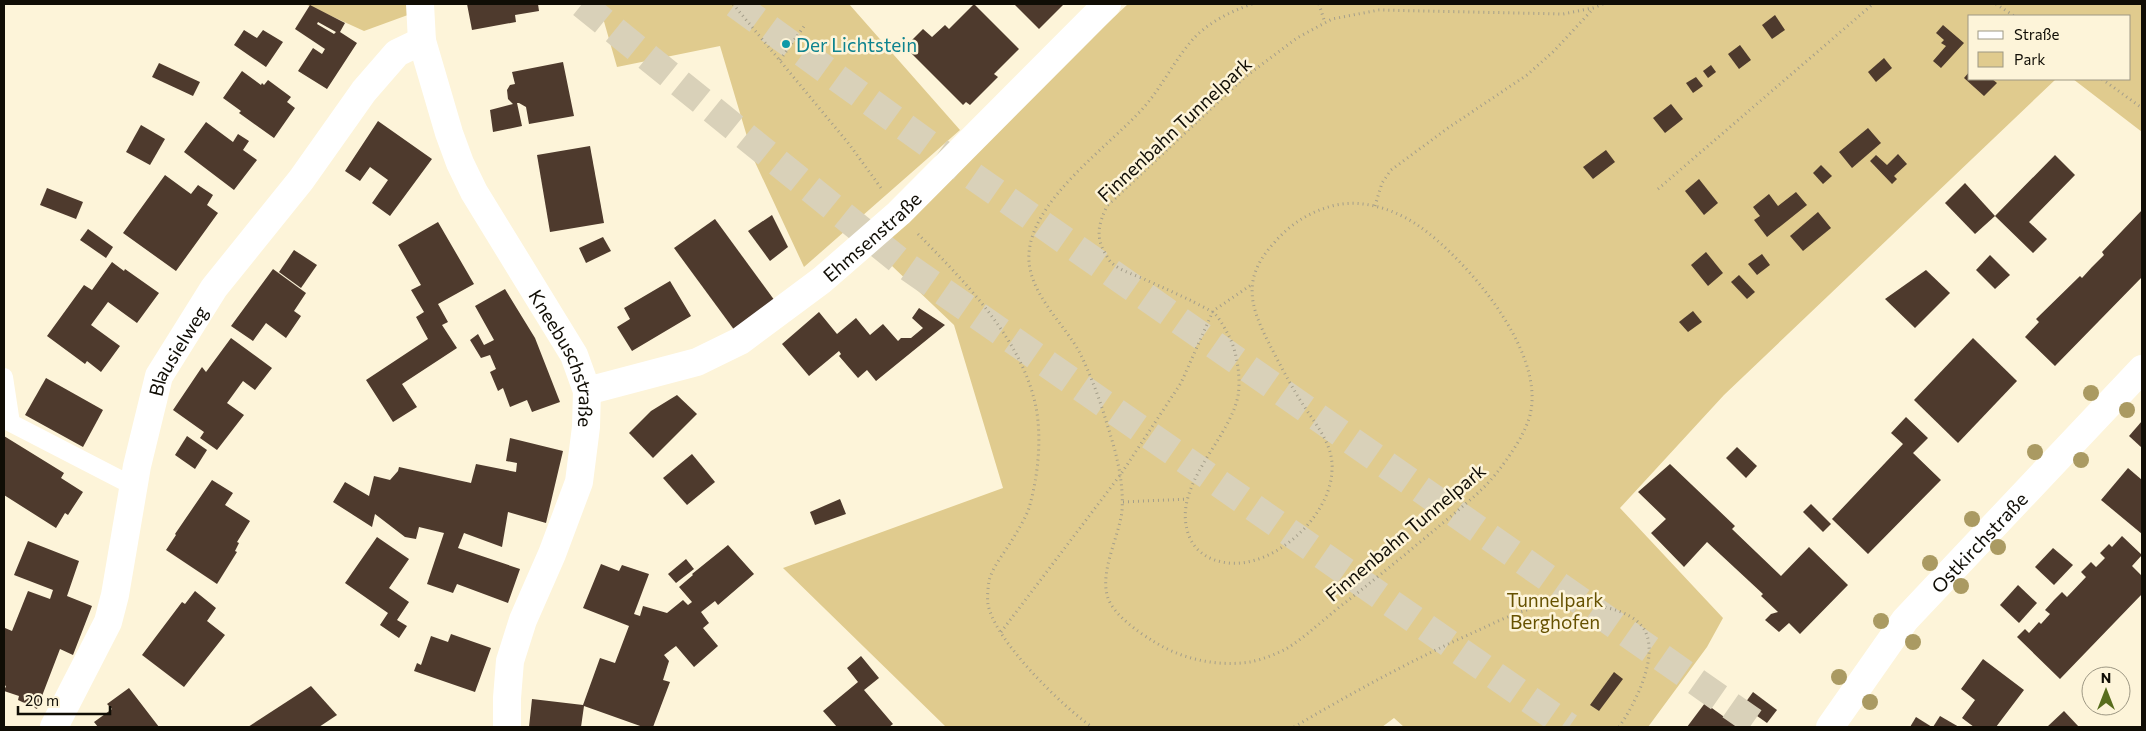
<svg xmlns="http://www.w3.org/2000/svg" width="2146" height="731" font-family="Commissioner,sans-serif">
<style>
.green{fill:#e0cb8e}
.building{fill:#4e3a2d;fill-rule:evenodd}
.lines{fill:none;stroke-linecap:round;stroke-linejoin:round}
.trunk-tunnel{stroke:#d9d1b9;stroke-width:28;stroke-dasharray:28 14;stroke-linecap:butt}
.path{stroke:#a49e8a;stroke-width:3;stroke-dasharray:1 4;stroke-linecap:butt}
.service{stroke:#fff;stroke-width:18}
.minor{stroke:#fff;stroke-width:28}
.tertiary{stroke:#fff;stroke-width:28}
.tree{fill:#aa9a62}
.culture-dot{fill:#0f9aa8;stroke:#fdf4d9;stroke-width:2}
.labels{text-anchor:middle;dominant-baseline:central;stroke-width:5;stroke-linejoin:round;paint-order:stroke}
.culture-label{font-size:19px;fill:#0d838f;stroke:#fdf4d9;text-anchor:start}
.street-label{font-size:19px;fill:#100d05;stroke:#fdf4d9}
.park-label{font-size:19px;fill:#665100;stroke:#fdf4d9}
</style>
<rect width="100%" height="100%" fill="#fdf4d9"/>
<!-- green -->
<g class="green">
<path d="M305,4H416V12L364,31Z"/>
<path d="M599,4H849L960,130L804,267L754,160L720,46L617,67Z"/>
<path d="M1128,4H2142V132L2073,79H2130V16H1970V79H2056L1724,395L1620,508L1723,618L1707,647L1648,727H1404L1394,718L1382,727H946L783,568L1003,488L954,325L871,246L947,172Z"/>
</g>
<!-- building -->
<g class="building">
<path d="M467,4H538L539,11L515,15L516,22L472,30Z"/>
<path d="M974,4L1019,49L994,74L998,77L970,105L966,102L963,105L905,47L923,29L932,37L945,25L949,29Z"/>
<path d="M1014,4H1064L1039,29Z"/>
<path d="M310,5L345,23L340,32L357,43L327,89L298,71L313,48L322,54L325,49L295,29ZM318,22L336,32L334,34L317,24Z"/>
<path d="M1775,15L1785,30L1772,39L1762,25Z"/>
<path d="M1943,25L1964,43L1941,68L1933,61L1946,46L1941,43L1944,40L1936,33Z"/>
<path d="M244,30L257,38L263,30L283,42L266,67L234,45Z"/>
<path d="M1740,45L1751,60L1739,69L1728,54Z"/>
<path d="M1884,58L1892,68L1876,82L1868,72Z"/>
<path d="M563,62L574,116L529,124L526,107L519,103H517L522,126L493,132L490,110L513,104L508,99L507,90L510,85L515,84L512,72Z"/>
<path d="M159,63L200,82L193,96L152,77Z"/>
<path d="M1711,65L1716,72L1708,78L1703,71Z"/>
<path d="M242,71L261,85L262,83L264,85L268,80L291,97L287,102L295,108L274,138L239,113L241,111L223,98Z"/>
<path d="M1970,71V79H1992L1997,83L1984,96L1964,78Z"/>
<path d="M1696,77L1703,86L1693,93L1686,83Z"/>
<path d="M1671,104L1683,119L1665,133L1653,118Z"/>
<path d="M378,121L432,159L390,216L372,203L388,180L370,167L360,181L345,171Z"/>
<path d="M206,122L233,142L238,134L249,141L243,150L257,160L234,190L184,152Z"/>
<path d="M141,125L165,139L150,165L126,152Z"/>
<path d="M1868,128L1881,143L1852,168L1839,152Z"/>
<path d="M590,146L604,223L550,232L537,155Z"/>
<path d="M1606,150L1615,162L1593,179L1583,167Z"/>
<path d="M1898,154L1907,164L1894,176L1897,179L1892,184L1870,161L1876,155L1887,165Z"/>
<path d="M2055,155L2075,175L2029,222L2047,239L2033,253L1995,216Z"/>
<path d="M1821,165L1832,176L1823,184L1813,173Z"/>
<path d="M165,175L191,194L198,185L213,195L207,205L218,213L176,271L123,233Z"/>
<path d="M1699,179L1718,203L1704,215L1685,191Z"/>
<path d="M1965,183L1995,216L1975,234L1945,203Z"/>
<path d="M47,188L83,202L76,219L40,205Z"/>
<path d="M1796,192L1807,205L1767,237L1754,220L1760,216L1753,207L1769,194L1778,206Z"/>
<path d="M2142,210V277L2055,366L2025,337L2039,322L2036,319L2080,276L2082,278L2092,267L2104,255L2102,252Z"/>
<path d="M1818,212L1831,228L1803,251L1790,236Z"/>
<path d="M772,215L788,247L770,261L748,231Z"/>
<path d="M715,219L775,301L735,331L674,248Z"/>
<path d="M438,222L474,284L438,304L448,322L442,325L457,348L402,384L417,407L393,422L366,380L428,339L416,317L424,312L411,290L421,285L398,245Z"/>
<path d="M88,229L113,247L106,258L80,240Z"/>
<path d="M603,237L611,251L586,263L579,248Z"/>
<path d="M294,250L317,265L301,288L279,272Z"/>
<path d="M1706,252L1723,273L1708,286L1691,265Z"/>
<path d="M1762,254L1770,265L1757,275L1748,264Z"/>
<path d="M1990,255L2010,275L1995,289L1976,270Z"/>
<path d="M112,262L124,271L125,269L159,293L137,323L108,302L91,325L120,346L101,372L87,361L85,364L47,336L84,285L92,290Z"/>
<path d="M273,269L306,293L294,311L301,316L286,338L266,323L253,341L231,326Z"/>
<path d="M1926,270L1950,293L1915,328L1885,299Z"/>
<path d="M1739,275L1755,292L1747,299L1731,282Z"/>
<path d="M670,281L691,316L632,351L617,327L630,319L624,308Z"/>
<path d="M505,289L535,338L560,402L532,412L527,400L510,407L503,388L498,391L490,372L496,369L490,355L481,358L470,340L478,334L484,345L494,340L475,306Z"/>
<path d="M919,308L945,325L876,381L867,370L858,378L839,356L841,354L839,351L809,376L782,344L819,312L837,334L856,318L870,335L883,324L898,341L901,338H911L923,328L912,318Z"/>
<path d="M1693,311L1702,322L1688,332L1679,322Z"/>
<path d="M231,338L272,368L255,390L243,381L227,403L244,415L217,450L200,438L204,432L173,410L202,367L206,372Z"/>
<path d="M1973,338L2017,381L1958,443L1914,400Z"/>
<path d="M46,378L103,410L83,447L25,415Z"/>
<path d="M677,395L697,414L653,458L629,433L651,411Z"/>
<path d="M1906,417L1928,438L1913,453L1941,480L1868,554L1832,519L1903,444L1891,433Z"/>
<path d="M2142,421V448L2129,436Z"/>
<path d="M4,436L64,473L61,478L83,492L68,515L65,513L56,528L4,495Z"/>
<path d="M187,436L207,450L195,469L175,455Z"/>
<path d="M510,438L563,451L546,523L508,512L502,547L464,533L458,548L520,569L508,603L457,584L453,593L427,584L444,533L419,527L416,539L405,537L375,514L372,527L333,502L345,482L369,496L374,476L390,480L398,471L399,467L471,483L476,464L516,472L517,463L506,461Z"/>
<path d="M1737,447L1757,466L1746,478L1726,458Z"/>
<path d="M692,454L715,482L687,505L663,478Z"/>
<path d="M1670,464L1735,526L1732,529L1781,576L1809,547L1848,585L1800,634L1789,623L1779,632L1765,620L1771,614L1778,612L1761,596L1763,594L1707,542L1684,567L1651,533L1666,519L1638,492Z"/>
<path d="M2128,468L2142,480V534L2101,500Z"/>
<path d="M212,480L233,493L225,505L250,521L237,542L239,543L235,551L237,552L217,584L166,550L176,535L175,534Z"/>
<path d="M840,499L846,514L815,525L810,512Z"/>
<path d="M1811,504L1831,524L1823,532L1803,512Z"/>
<path d="M2122,536L2142,555L2132,566L2142,576V594L2060,679L2017,637L2025,629L2029,633L2039,622L2041,624L2050,614L2045,610L2054,600L2062,592L2067,597L2086,577L2081,572L2091,562L2096,567L2105,558L2100,553L2109,544L2112,547Z"/>
<path d="M377,537L409,559L389,588L409,602L397,620L407,626L399,638L380,625L388,613L345,583Z"/>
<path d="M28,541L79,561L67,596L92,606L73,655L60,649L37,709L18,700L19,696L4,691L6,686L4,685L5,628L12,631L28,591L50,599L53,590L14,575Z"/>
<path d="M728,545L754,574L718,605L715,601L701,612L709,623L703,628L718,646L694,667L676,646L664,655L669,661L663,680L670,682L653,727H643L584,706L581,727H529L532,699L583,705L600,658L615,663L629,626L583,608L601,564L619,571L622,565L649,574L634,614L640,616L643,606L667,613L683,600L688,605L692,602L679,587L693,575L692,574Z"/>
<path d="M2053,548L2073,565L2054,585L2035,567Z"/>
<path d="M686,559L694,569L676,583L668,574Z"/>
<path d="M2018,585L2037,603L2019,623L2000,605Z"/>
<path d="M195,591L216,608L207,621L225,635L184,687L142,655L182,602L185,604Z"/>
<path d="M451,634L491,648L475,692L414,671L417,663L421,665L431,636L448,642Z"/>
<path d="M861,656L879,678L864,690L893,724L889,727H837L823,711L858,682L847,668Z"/>
<path d="M1983,659L2024,690L1996,727H1974L1962,718L1975,700L1961,689Z"/>
<path d="M1614,672L1623,679L1599,711L1590,705Z"/>
<path d="M311,686L337,715L319,727H248Z"/>
<path d="M129,688L159,727H98L94,722L112,709L107,704Z"/>
<path d="M1753,692L1777,710L1767,723L1743,706Z"/>
<path d="M1705,703L1738,727H1687Z"/>
<path d="M2064,711L2079,727H2047Z"/>
<path d="M1940,716L1959,727H1933Z"/>
<path d="M1916,717L1932,727H1910Z"/>
</g>
<g class="lines">
<!-- trunk-tunnel -->
<g class="trunk-tunnel">
<path d="M582,4L902,263L1569,727"/>
<path d="M735,4L970,174L1761,727"/>
</g>
<!-- path -->
<g class="path">
<path d="M733,4L849,144L881,188"/>
<path d="M1252,4C1232,11 1213,20 1197,35C1177,55 1164,84 1145,106C1110,146 1033,198 1029,253C1026,291 1063,322 1080,353C1091,376 1100,400 1107,424C1116,452 1124,481 1122,511C1119,537 1099,572 1108,598C1114,615 1138,632 1153,641C1181,659 1217,667 1250,662C1261,660 1276,654 1286,649C1307,636 1326,617 1346,602C1379,576 1412,549 1444,522C1464,505 1484,490 1499,470C1511,454 1525,434 1530,415C1546,352 1467,260 1419,226C1396,210 1364,199 1336,205C1310,211 1290,224 1273,244C1236,285 1255,316 1277,359C1285,374 1293,389 1302,403C1315,424 1334,444 1332,471C1330,517 1274,568 1228,563C1211,561 1196,553 1189,536C1170,486 1229,441 1238,396C1241,377 1237,351 1228,334C1224,327 1220,319 1214,313C1210,310 1197,304 1192,301C1177,294 1162,287 1146,280C1136,275 1120,271 1112,263C1109,261 1107,256 1105,253C1095,236 1099,223 1107,206L1245,77L1297,38L1332,19L1379,10L1563,14L1593,8L1603,4"/>
<path d="M1319,4L1325,23"/>
<path d="M1996,4L2014,16"/>
<path d="M780,60L805,25"/>
<path d="M2102,79L2142,108"/>
<path d="M1658,189L1873,4"/>
<path d="M1375,206L1382,183L1391,170L1448,128L1527,75L1554,51L1593,9"/>
<path d="M918,234C965,282 1022,339 1036,407C1042,439 1038,477 1029,508C1026,517 1020,527 1015,535C1007,550 993,565 989,581C988,588 987,597 988,604C994,640 1062,706 1092,727"/>
<path d="M1123,502L1188,499"/>
<path d="M1001,632L1121,474L1181,383L1213,311L1251,285"/>
<path d="M1294,727C1350,694 1408,662 1468,635C1488,626 1509,615 1530,609C1560,601 1625,600 1644,629C1660,656 1635,704 1619,727"/>
</g>
<!-- service -->
<path class="service" d="M4,377L11,423L133,486"/>
<!-- minor -->
<g class="minor">
<path id="s1" d="M420,4L422,41L449,133L460,163L474,192L574,355L587,391L586,427L579,482L552,554L523,620L510,661L507,698V727"/>
<path id="s2" d="M587,391L697,362L740,341L822,280L899,213L1107,4"/>
<path id="s3" d="M54,727L108,622L115,595L137,466L159,376L214,288L301,180L364,91L397,53L422,41"/>
</g>
<!-- tertiary -->
<path class="tertiary" id="s4" d="M1830,727L1905,620L2142,369"/>
</g>
<!-- trees -->
<g class="tree">
<circle cx="2091" cy="393" r="8"/>
<circle cx="2127" cy="410" r="8"/>
<circle cx="2035" cy="452" r="8"/>
<circle cx="2081" cy="460" r="8"/>
<circle cx="1972" cy="519" r="8"/>
<circle cx="1998" cy="547" r="8"/>
<circle cx="1930" cy="563" r="8"/>
<circle cx="1961" cy="586" r="8"/>
<circle cx="1881" cy="621" r="8"/>
<circle cx="1913" cy="642" r="8"/>
<circle cx="1839" cy="677" r="8"/>
<circle cx="1870" cy="702" r="8"/>
</g>
<!-- markers -->
<circle class="culture-dot" cx="786" cy="44" r="5"/>
<g class="labels">
<!-- culture labels -->
<g class="culture-label">
<text x="796" y="44">Der Lichtstein</text>
</g>
<!-- street labels -->
<g class="street-label">
<text transform="translate(1174 129) rotate(-43)">Finnenbahn Tunnelpark</text>
<text stroke="none"><textPath href="#s2" startOffset="330">Ehmsenstraße</textPath></text>
<text stroke="none"><textPath href="#s3" startOffset="400">Blausielweg</textPath></text>
<text stroke="none"><textPath href="#s1" startOffset="388">Kneebuschstraße</textPath></text>
<text transform="translate(1405 532) rotate(-40)">Finnenbahn Tunnelpark</text>
<text stroke="none"><textPath href="#s4" startOffset="238">Ostkirchstraße</textPath></text>
</g>
<!-- park labels -->
<g class="park-label">
<text x="1555" y="599">Tunnelpark<tspan x="1555" dy="22">Berghofen</tspan></text>
</g>
</g>
<!-- border -->
<rect width="2146" height="731" fill="none" stroke="#100d05" stroke-width="10"/>
<!-- legend -->
<rect x="1968" y="15" width="162" height="65" fill="#fdf4d9" stroke="#9e9884"/>
<rect x="1978" y="31" width="25" height="8" fill="#ffffff" stroke="#9e9884"/>
<text x="2014" y="40" font-size="15" fill="#100d05">Straße</text>
<rect x="1978" y="52" width="25" height="15" fill="#e0cb8e" stroke="#9e9884"/>
<text x="2014" y="65" font-size="15" fill="#100d05">Park</text>
<!-- north arrow -->
<g transform="translate(2106 691)"><circle r="24" fill="#fdf4d9" stroke="#9e9884"/>
<path d="M0-4L9 19L0 12L-9 19Z" fill="#586d1d"/>
<text y="-8" font-size="14" font-weight="bold" text-anchor="middle" fill="#100d05">N</text>
</g>
<!-- scale -->
<path d="M18 706v8h92v-8" fill="none" stroke="#100d05" stroke-width="2.5"/>
<text x="25" y="706" font-size="15" fill="#100d05" stroke="#fdf4d9" stroke-width="4" paint-order="stroke">20 m</text>
</svg>
